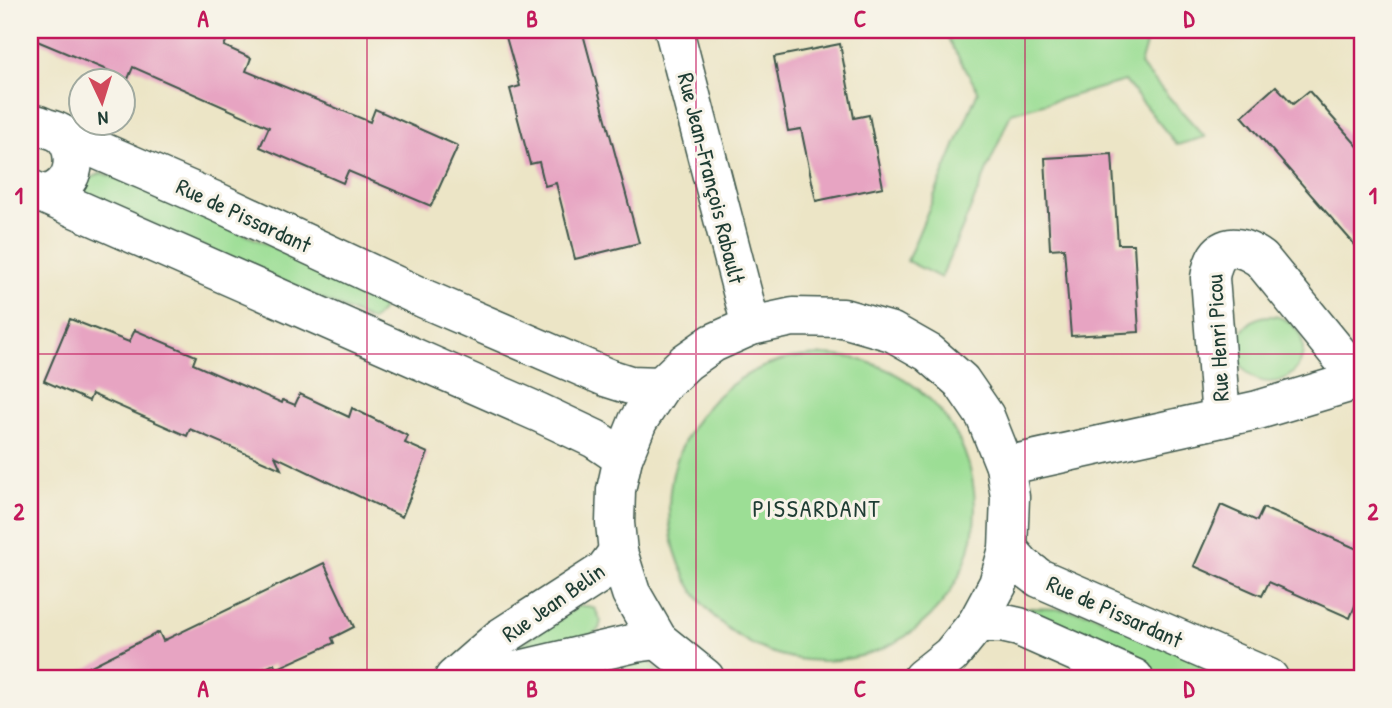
<svg xmlns="http://www.w3.org/2000/svg" width="1392" height="708" font-family="'Patrick Hand',sans-serif">
<style>
.green{fill:#9cde95;stroke:#5e8e64;stroke-width:2}
.building{fill:#e7a4c2}
.lines{fill:none;stroke-linecap:round;stroke-linejoin:round}
.minor-casing{stroke:#3e564a;stroke-width:41}
.minor{stroke:#fff;stroke-width:38}
.grid{fill:none;stroke:#c2185b;stroke-width:2;stroke-opacity:0.55}
.labels{text-anchor:middle;dominant-baseline:central;stroke-width:6;stroke-linejoin:round;paint-order:stroke}
.street-label{font-size:23px;fill:#1f3d34;stroke:#f7f3e8}
.neighbourhood-label{font-size:24px;letter-spacing:2px;fill:#1f3d34;stroke:#f7f3e8}
.neatline{fill:none;stroke:#c2185b;stroke-width:2.5}
.grid-label{font-size:23px;text-anchor:middle;font-weight:bold;fill:#c2185b}
</style>
<rect width="100%" height="100%" fill="#f7f3e8"/>
<filter id="ink" filterUnits="userSpaceOnUse"><feTurbulence type="fractalNoise" baseFrequency=".0143" numOctaves="2"/><feDisplacementMap in="SourceGraphic" scale="14" xChannelSelector="R" yChannelSelector="G"/><feConvolveMatrix kernelMatrix="1 2 1 2 8 2 1 2 1" color-interpolation-filters="sRGB"/></filter>
<filter id="wash" filterUnits="userSpaceOnUse"><feTurbulence type="fractalNoise" baseFrequency=".00686" numOctaves="4" result="noise"/><feDisplacementMap in="SourceGraphic" scale="28" xChannelSelector="R" yChannelSelector="G"/><feGaussianBlur stdDeviation="1.57" result="paint"/><feColorMatrix in="noise" values="0 0 0 0 0 0 0 0 0 0 0 0 0 0 0 0 0 1.4 0 .05"/><feComposite in="paint" operator="in"/></filter>
<g filter="url(#wash)">
<rect width="100%" height="100%" fill="#ece5c6"/>
<!-- green -->
<g class="green">
<path d="M943,30H1150L1140,65L1205,137L1177,145L1125,81L1011,113L941,278L907,261L978,91Z"/>
<path d="M101,173L128,182L382,296V311L372,321L82,194L87,180Z"/>
<circle cx="1270" cy="349" r="33"/>
<circle cx="822" cy="508" r="153"/>
<path d="M579,606H588L595,609L601,621L599,629L591,635L513,654L515,648Z"/>
<path d="M1029,608L1056,609L1089,613L1243,678H1167L1024,616Z"/>
<path d="M648,659L662,678H576L575,676Z"/>
</g>
<g id="blocks">
<!-- building -->
<g class="building">
<path d="M30,30H231L224,46L251,58L246,71L370,122L375,109L458,146L431,206L348,171L343,183L260,147L269,127L133,67L128,79L30,38Z"/>
<path d="M504,30H582L639,243L575,259L556,183L545,186L539,162L530,164L510,89L520,86Z"/>
<path d="M840,44L854,118L869,115L883,187L816,201L801,129L788,131L774,57Z"/>
<path d="M1276,86L1293,104L1309,91L1362,151V253L1242,116Z"/>
<path d="M1112,154L1118,244H1134L1139,332L1071,336L1064,248L1050,249L1045,158Z"/>
<path d="M70,319L129,342L135,330L196,356L193,364L282,403L283,400L295,405L300,394L349,417L352,408L408,436L405,443L428,453L402,517L275,456L281,469L190,429L187,436L92,394L89,401L44,381Z"/>
<path d="M1221,505L1257,521L1263,508L1362,551V589L1350,618L1269,582L1262,596L1194,566Z"/>
<path d="M324,563L354,627L332,638L334,643L276,669L274,664L244,678H67L159,632L163,641Z"/>
</g>
</g>
</g>
<g filter="url(#ink)">
<use href="#blocks" fill-opacity="0" stroke="#3e564a" stroke-width="2"/>
<g class="lines">
<defs>
<g id="minor">
<path d="M674,30L751,326"/>
<path d="M30,125C37,123 39,125 46,128C50,129 57,131 61,134C67,138 71,147 72,153C76,175 64,189 45,195L30,189"/>
<path d="M61,134L215,201L425,299L608,378L630,385L661,386"/>
<path d="M45,195L540,413L595,439L623,458"/>
<path d="M1221,418L1210,278C1215,243 1235,241 1261,259L1360,380"/>
<path d="M1005,466L1258,410L1362,379"/>
<path d="M1008,549L1022,565L1039,578L1269,678"/>
<path d="M977,623H1001L1019,627L1134,678"/>
<path d="M454,678L500,638L604,571L618,552"/>
<path d="M485,678L635,643L658,640"/>
<path d="M705,678L658,640L631,593L618,552L615,523L616,490L623,458L638,421L661,386L686,362L713,343L751,326L793,317L843,318L892,332L929,353L961,381L985,416L1005,466L1010,497L1008,549L998,584L977,623L951,655L922,678"/>
</g>
</defs>
<!-- minor casing -->
<use href="#minor" class="minor-casing"/>
<!-- minor -->
<use href="#minor" class="minor"/>
</g>
</g>
<!-- grid -->
<path class="grid" d="M367,30V678M696,30V678M1025,30V678M30,354H1362"/>
<g class="labels">
<!-- street labels -->
<g class="street-label">
<text transform="translate(712 178) rotate(76)">Rue Jean-François Rabault</text>
<text transform="translate(244 215) rotate(25)">Rue de Pissardant</text>
<text transform="translate(1217 338) rotate(-93)">Rue Henri Picou</text>
<text transform="translate(553 602) rotate(-35)">Rue Jean Belin</text>
<text transform="translate(1115 611) rotate(24)">Rue de Pissardant</text>
</g>
<!-- neighbourhood labels -->
<g class="neighbourhood-label">
<text x="817" y="508">PISSARDANT</text>
</g>
</g>
<!-- margin -->
<rect width="1392" height="708" fill="none" stroke="#f7f3e8" stroke-width="77"/>
<!-- north arrow -->
<g transform="translate(102 102) rotate(176)"><circle r="33" fill="#f7f3e8" stroke="#a1aaa0" stroke-width="2"/>
<path d="M0-5L12 26L0 18L-12 26Z" fill="#d1495b"/>
<text y="-10" font-size="19" font-weight="bold" text-anchor="middle" fill="#1f3d34">N</text>
</g>
<rect x="38" y="38" width="1316" height="632" class="neatline"/>
<g class="grid-label">
<text x="203" y="27">A</text>
<text x="532" y="27">B</text>
<text x="860" y="27">C</text>
<text x="1189" y="27">D</text>
<text x="19" y="204">1</text>
<text x="1373" y="204">1</text>
<text x="19" y="520">2</text>
<text x="1373" y="520">2</text>
<text x="203" y="697">A</text>
<text x="532" y="697">B</text>
<text x="860" y="697">C</text>
<text x="1189" y="697">D</text>
</g>
</svg>
